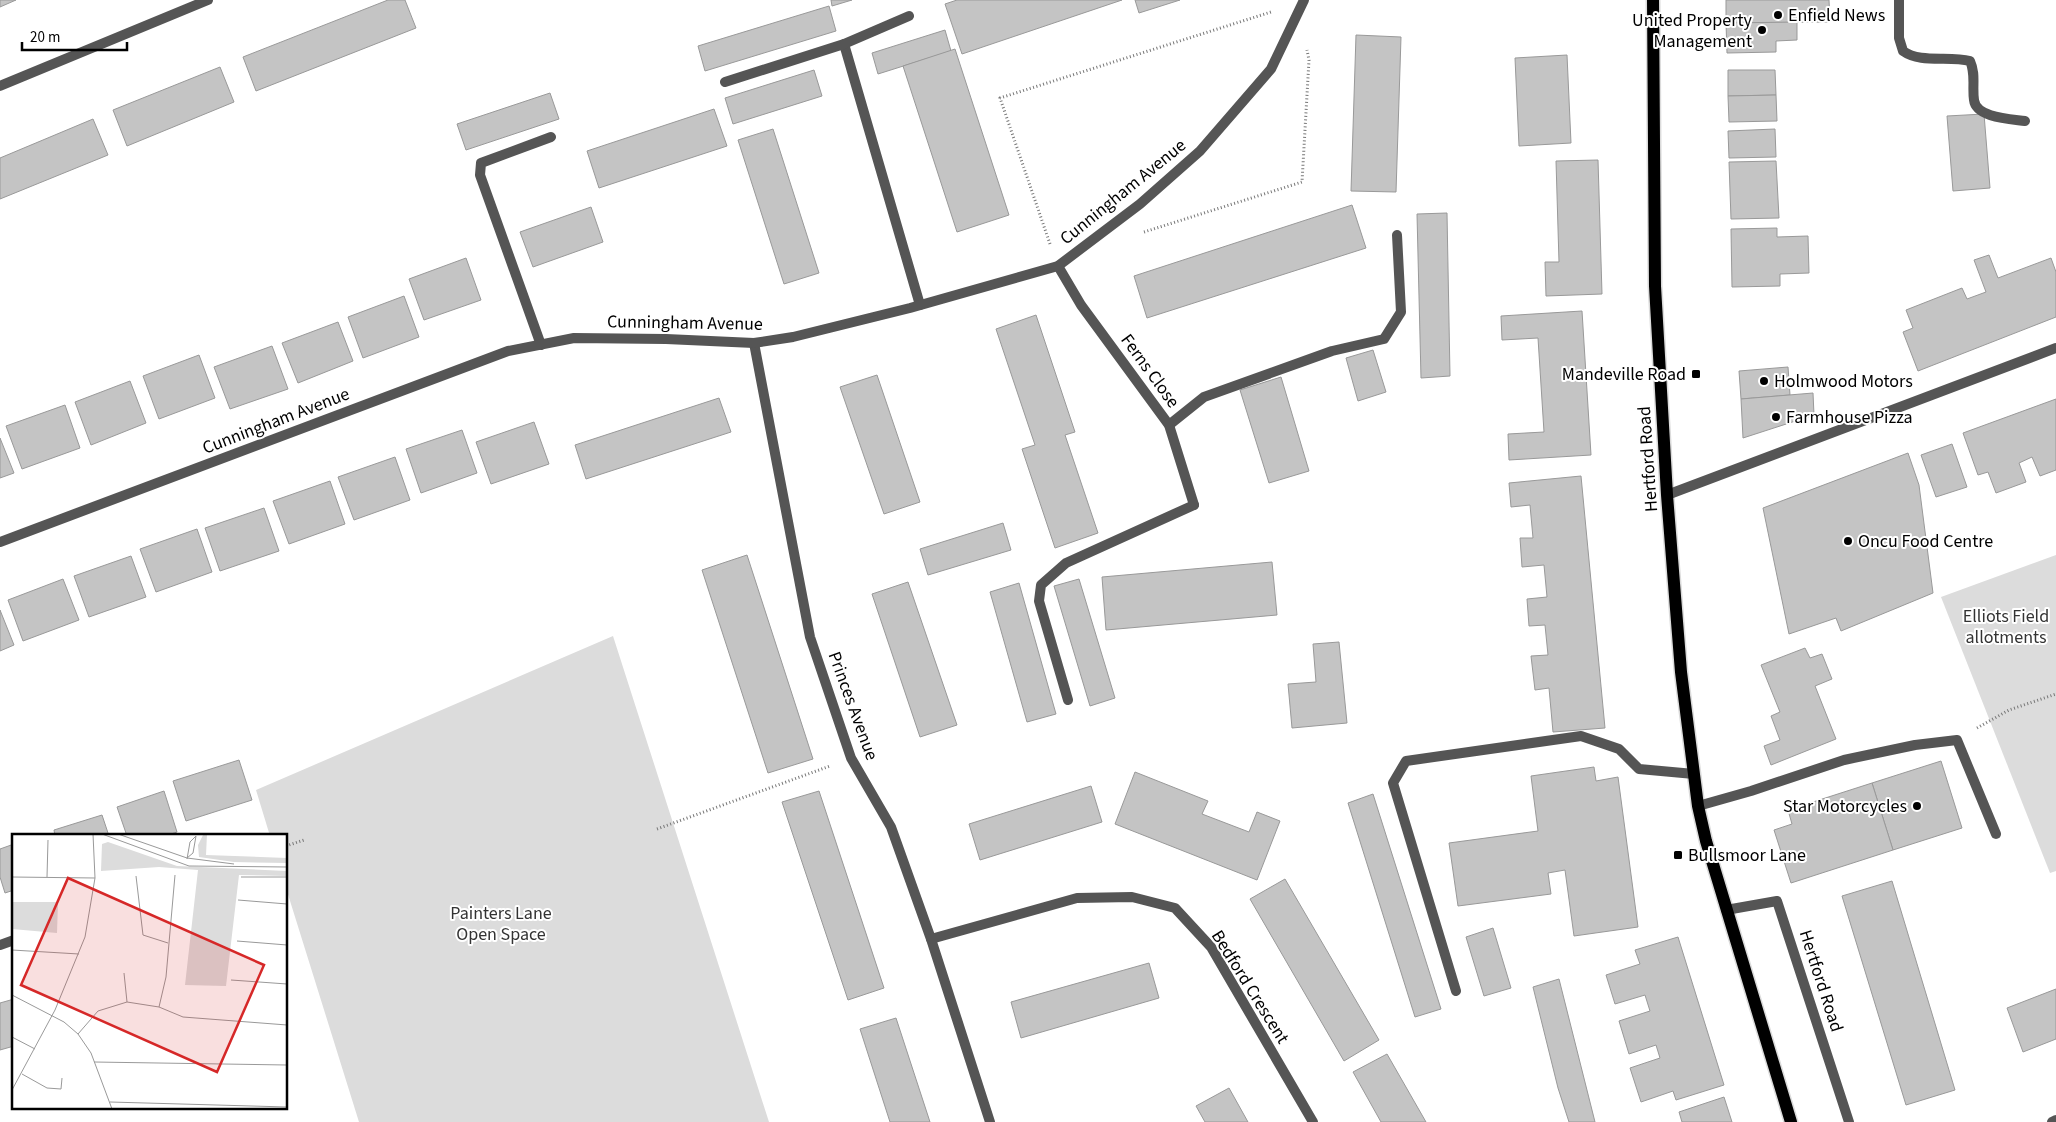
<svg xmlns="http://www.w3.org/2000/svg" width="2056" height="1122" font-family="'Source Sans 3',sans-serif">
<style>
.green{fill:#dcdcdc}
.building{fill:#c4c4c4;stroke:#999}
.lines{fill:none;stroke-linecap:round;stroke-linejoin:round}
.primary-casing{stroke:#dbdbdb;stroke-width:15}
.path{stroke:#777;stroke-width:3;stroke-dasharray:1 2.5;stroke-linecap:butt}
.service{stroke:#555;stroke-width:10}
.minor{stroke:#555;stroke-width:10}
.primary{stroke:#000;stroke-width:12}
.poi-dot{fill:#000;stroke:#fff;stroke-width:2}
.labels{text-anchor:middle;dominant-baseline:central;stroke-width:4;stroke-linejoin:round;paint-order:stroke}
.poi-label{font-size:18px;fill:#000;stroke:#fff;text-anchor:start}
.street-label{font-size:18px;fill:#000;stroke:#fff}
.park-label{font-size:18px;fill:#333;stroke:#fff}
.inset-road{fill:none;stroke:#999;stroke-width:1}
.view{fill:#d62828;fill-opacity:0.15;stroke:#d62828;stroke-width:2.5}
.inset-edge{fill:none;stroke:#000;stroke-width:2.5}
</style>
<rect width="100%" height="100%" fill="#fff"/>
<!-- green -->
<g class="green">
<path d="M2056,555V871L2050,873L1941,597Z"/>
<path d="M613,636L769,1122H359L286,888V836H270L256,790Z"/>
</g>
<!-- building -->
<g class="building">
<path d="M0,0H16L0,7Z"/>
<path d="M388,0H405L416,28L256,91L243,57Z"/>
<path d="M831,0H852L832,6Z"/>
<path d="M957,0H1122L962,54L945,4Z"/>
<path d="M1135,0H1180L1139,13Z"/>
<path d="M1726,0H1829L1830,22L1726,23Z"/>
<path d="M829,6L836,31L705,71L698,46Z"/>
<path d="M1797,22V40L1776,41V52L1727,53L1726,23Z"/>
<path d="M945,30L951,51L878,74L872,53Z"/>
<path d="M1356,35L1401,37L1396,192L1351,191Z"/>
<path d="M955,49L1009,215L957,232L903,66Z"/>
<path d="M1567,55L1571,143L1519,146L1515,58Z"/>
<path d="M220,67L234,102L127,146L113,110Z"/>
<path d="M814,70L822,96L733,124L725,98Z"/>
<path d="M1728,70H1775L1776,95L1728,96Z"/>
<path d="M550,93L559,119L466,150L457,124Z"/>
<path d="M1776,95L1777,121L1729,122L1728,96Z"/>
<path d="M714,109L727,146L599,188L587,151Z"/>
<path d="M1984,114L1990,188L1953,191L1947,116Z"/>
<path d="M93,119L108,155L0,199V158Z"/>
<path d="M773,129L819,273L784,284L738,140Z"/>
<path d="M1775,129L1776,157L1729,158L1728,131Z"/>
<path d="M1598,160L1602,294L1546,296L1545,262H1559L1556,161Z"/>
<path d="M1776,161L1779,218L1731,219L1729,162Z"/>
<path d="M1352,205L1366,248L1147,318L1134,276Z"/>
<path d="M591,207L603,242L533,267L520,232Z"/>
<path d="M1447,213L1450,376L1421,378L1417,214Z"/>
<path d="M1777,228V237L1808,236L1809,273L1780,274V286L1732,287L1731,229Z"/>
<path d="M1989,255L1998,278L2051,258L2056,272V317L1918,371L1903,332L1913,328L1906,310L1962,288L1967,299L1986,292L1974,260Z"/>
<path d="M466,258L481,300L424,320L409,279Z"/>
<path d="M404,296L419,337L363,358L348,317Z"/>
<path d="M1582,311L1591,455L1509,460L1508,434L1544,432L1538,338L1502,340L1501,316Z"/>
<path d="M1036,315L1075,432L1065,435L1098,533L1055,548L1022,449L1035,445L996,329Z"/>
<path d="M338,322L353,361L298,383L282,343Z"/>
<path d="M272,346L288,389L230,409L214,367Z"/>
<path d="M1373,350L1386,392L1358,401L1346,358Z"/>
<path d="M199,355L215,398L159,419L143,376Z"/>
<path d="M1788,367L1790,395L1741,399L1739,371Z"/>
<path d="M877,375L920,502L884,514L840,387Z"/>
<path d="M1281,377L1309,471L1269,483L1240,390Z"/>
<path d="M130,381L146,423L91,445L75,402Z"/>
<path d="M1813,393L1814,415L1743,438L1741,399Z"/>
<path d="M719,398L731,432L586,479L575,445Z"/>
<path d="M2056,399V470L2040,476L2032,457L2019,463L2026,482L1996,493L1988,472L1978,475L1963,433Z"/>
<path d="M65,405L80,448L22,469L6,426Z"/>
<path d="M534,422L549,464L491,484L476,442Z"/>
<path d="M462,430L477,473L421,493L406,449Z"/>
<path d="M0,438L14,473L0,478Z"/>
<path d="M1952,444L1967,487L1936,497L1921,455Z"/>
<path d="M1908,453L1919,485L1933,593L1841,631L1836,618L1789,634L1763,508Z"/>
<path d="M395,457L410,500L354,520L338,477Z"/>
<path d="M1581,476L1605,728L1553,732L1549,688L1535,690L1531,656L1548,655L1545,625L1529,626L1527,599L1547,597L1544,565L1522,567L1520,538H1533L1530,505L1511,507L1509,483Z"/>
<path d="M330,481L345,524L289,544L273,501Z"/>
<path d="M264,508L279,551L220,571L205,528Z"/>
<path d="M1003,523L1011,550L928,575L920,549Z"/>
<path d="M197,529L212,572L156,592L140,549Z"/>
<path d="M747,555L813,759L768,773L702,570Z"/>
<path d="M131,556L146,597L89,617L74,576Z"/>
<path d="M1272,562L1277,615L1106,630L1102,577Z"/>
<path d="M63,579L79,620L23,641L8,600Z"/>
<path d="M1079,579L1115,698L1090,706L1054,586Z"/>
<path d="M908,582L957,725L920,737L872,594Z"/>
<path d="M1019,583L1056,714L1027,722L990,592Z"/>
<path d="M0,610L14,645L0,651Z"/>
<path d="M1339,642L1347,723L1292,728L1288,684L1316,682L1313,644Z"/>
<path d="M1805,648L1810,658L1822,654L1832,679L1815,686L1836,739L1771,765L1764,746L1780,740L1771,716L1780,712L1761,665Z"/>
<path d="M239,760L252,800L186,821L173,781Z"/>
<path d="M1941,761L1962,828L1893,850L1872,783Z"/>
<path d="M1594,767L1596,781L1618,777L1638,927L1574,936L1565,870L1548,873L1551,894L1458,906L1449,843L1538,831L1531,776Z"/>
<path d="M1135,772L1208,801L1202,814L1249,832L1257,812L1280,821L1257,880L1115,824Z"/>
<path d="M1872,783L1893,850L1791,883L1774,830L1792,824L1788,810Z"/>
<path d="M1091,786L1102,822L980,860L969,824Z"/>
<path d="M164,791L177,832L165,836H127L117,807Z"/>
<path d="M819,791L884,988L848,1000L782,802Z"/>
<path d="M1373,794L1441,1009L1415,1017L1348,803Z"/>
<path d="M102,815L109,836H55L54,830Z"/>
<path d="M14,844V890L5,893L0,877V849Z"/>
<path d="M1285,879L1379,1040L1344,1061L1250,899Z"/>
<path d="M1892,881L1955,1090L1906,1105L1842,896Z"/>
<path d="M1493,928L1511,988L1484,996L1466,937Z"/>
<path d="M1678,937L1724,1085L1676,1100L1673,1091L1641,1102L1630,1068L1660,1058L1656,1045L1629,1054L1619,1021L1650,1011L1645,995L1615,1004L1606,975L1640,964L1635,950Z"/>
<path d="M1149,963L1159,998L1021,1038L1011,1002Z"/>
<path d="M1559,979L1595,1122H1569L1558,1088L1533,987Z"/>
<path d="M2056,989V1039L2023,1052L2007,1008Z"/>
<path d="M14,999V1046L0,1050V1003Z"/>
<path d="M896,1018L930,1122H890L860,1029Z"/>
<path d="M1387,1054L1426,1122H1381L1353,1072Z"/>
<path d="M1229,1088L1248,1122H1205L1196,1106Z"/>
<path d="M1724,1097L1732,1122H1682L1679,1112Z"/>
</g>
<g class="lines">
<defs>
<path id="primary" d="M1653,0L1655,286L1667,495L1681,672L1698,806L1706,841L1791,1122"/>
</defs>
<!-- primary casing -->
<use href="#primary" class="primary-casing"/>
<!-- path -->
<g class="path">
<path d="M1144,232L1302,182L1309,60L1307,50"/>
<path d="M1050,244L1000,98L1271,12"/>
<path d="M1977,728L2009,710L2056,694"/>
<path d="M657,829L830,766"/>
<path d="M286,846L304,840"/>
</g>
<!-- service -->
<g class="service">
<path d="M1899,0V38L1903,51C1921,64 1949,55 1970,61C1976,74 1972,86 1974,100C1976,118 2011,119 2025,121"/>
<path d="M844,44L920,305"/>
<path d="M725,82L844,44L909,16"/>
<path d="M541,345L480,175L481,163L551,137"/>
<path d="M1169,425L1204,397L1332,351L1384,339L1401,312L1397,235"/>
<path d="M1068,700L1039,601L1041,585L1066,563L1194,505"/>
<path d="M1698,806L1751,791L1844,760L1915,745L1957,740L1996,834"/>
<path d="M1726,910L1777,901L1849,1122"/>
<path d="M1456,991L1393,783L1406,761L1581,736L1619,749L1639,769L1694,774"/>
</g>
<!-- minor -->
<g class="minor">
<path d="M0,86L208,0"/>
<path d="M1058,266L1081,305L1169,425L1194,505"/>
<path d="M754,343L810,637L851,758L891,827L931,939L990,1122"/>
<path d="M1667,495L2056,348"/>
<path d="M0,542L508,351L574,338L666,339L754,343L793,337L910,308L1058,266L1140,204L1200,151L1271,69L1304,0"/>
<path d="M931,939L1077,898L1132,897L1175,908L1211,947L1313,1122"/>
<path d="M0,945L14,940"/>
<path d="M2052,1122L2056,1120"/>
</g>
<!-- primary -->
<use href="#primary" class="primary"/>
</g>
<!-- markers -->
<g class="poi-dot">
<circle cx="1778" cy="15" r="5"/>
<circle cx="1762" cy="30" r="5"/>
<rect x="1691" y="369" width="10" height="10" rx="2.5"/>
<circle cx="1764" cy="381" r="5"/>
<circle cx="1776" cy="417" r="5"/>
<circle cx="1848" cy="541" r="5"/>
<circle cx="1917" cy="806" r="5"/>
<rect x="1673" y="850" width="10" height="10" rx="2.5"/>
</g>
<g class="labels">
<!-- poi labels -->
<g class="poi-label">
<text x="1788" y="15">Enfield News</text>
<text x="1752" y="20" text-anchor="end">United Property<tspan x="1752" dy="21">Management</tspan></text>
<text x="1686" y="374" text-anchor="end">Mandeville Road</text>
<text x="1774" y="381">Holmwood Motors</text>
<text x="1786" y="417">Farmhouse Pizza</text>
<text x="1858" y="541">Oncu Food Centre</text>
<text x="1907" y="806" text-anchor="end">Star Motorcycles</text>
<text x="1688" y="855">Bullsmoor Lane</text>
</g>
<!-- street labels -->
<g class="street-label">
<text transform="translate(1123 192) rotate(-39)">Cunningham Avenue</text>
<text transform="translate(685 323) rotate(1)">Cunningham Avenue</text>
<text transform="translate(1150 371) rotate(54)">Ferns Close</text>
<text transform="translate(276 421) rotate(-21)">Cunningham Avenue</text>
<text transform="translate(1648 459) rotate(-94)">Hertford Road</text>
<text transform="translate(853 706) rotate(70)">Princes Avenue</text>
<text transform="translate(1821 981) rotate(72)">Hertford Road</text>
<text transform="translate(1250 987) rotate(58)">Bedford Crescent</text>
</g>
<!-- park labels -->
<g class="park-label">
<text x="2006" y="616">Elliots Field<tspan x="2006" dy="21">allotments</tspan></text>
<text x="501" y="913">Painters Lane<tspan x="501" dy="21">Open Space</tspan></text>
</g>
</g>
<!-- overview -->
<g transform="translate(12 834)">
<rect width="275" height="275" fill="#fff"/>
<path d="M195,0L194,21L275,24V29L222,28L187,23L186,11L191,1ZM96,8L165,32L275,37V42L227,41L214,152L173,151L186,36L147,33L89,37L90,10ZM0,68H46L45,99L0,95Z" fill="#dcdcdc"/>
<path class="inset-road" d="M90,0L177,32L275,33M106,0L175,24L222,30M175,24L181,19L184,2M175,25L178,8L184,2M124,42L131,101L156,109M0,43L83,44M35,43L36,6M229,43H275M226,66L275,70M225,107L275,111M0,116L67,120M112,139L115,168M219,146L275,150M0,161L52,188L66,200L79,219L100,275M147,173L154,143L163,41M66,200L86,177L115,168L147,173L171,183L275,191M0,203L23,215M82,228L275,231M10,240L35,254L49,255L50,244M0,256L43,176L73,103L83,44L81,0M98,268L275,273"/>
<path class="view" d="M56,44L252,131L205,238L9,151Z"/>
<rect width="275" height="275" class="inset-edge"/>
</g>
<!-- scale -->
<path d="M22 42v8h105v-8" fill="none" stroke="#000000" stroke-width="2.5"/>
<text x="30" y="42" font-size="15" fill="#000000" stroke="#ffffff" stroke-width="4" paint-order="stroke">20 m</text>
</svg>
